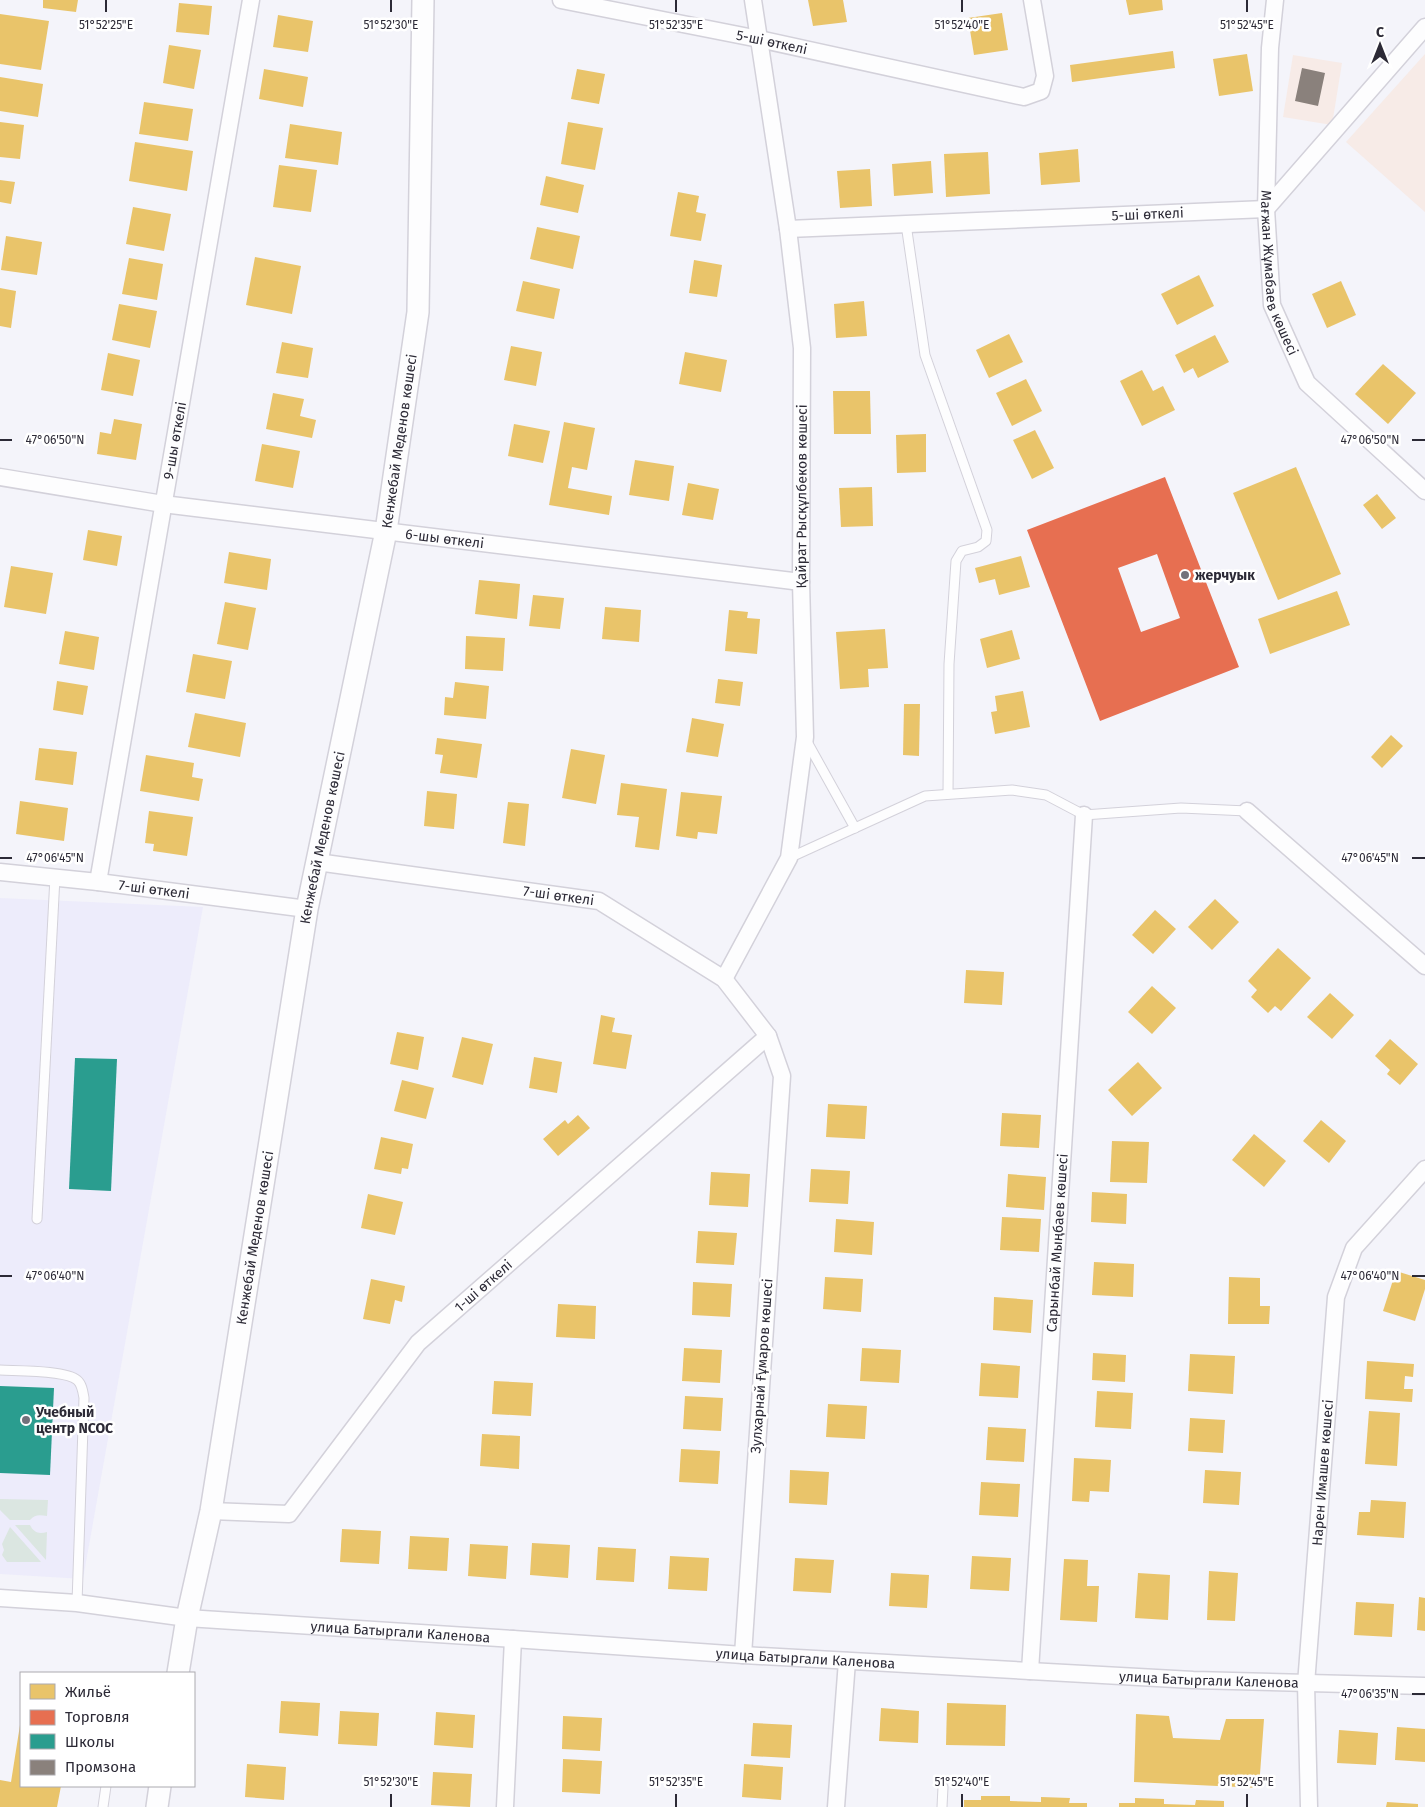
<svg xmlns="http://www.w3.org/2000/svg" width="1425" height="1807" font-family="'Fira Sans',sans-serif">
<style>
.built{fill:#edecfb}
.industrial{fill:#f7ebe7}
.green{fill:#dbe6e1}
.homes{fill:#e9c46a}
.shops{fill:#e76f51;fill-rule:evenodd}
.schools{fill:#2a9d8f}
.industry{fill:#8a817c}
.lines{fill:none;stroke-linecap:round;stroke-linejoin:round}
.service-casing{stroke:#d3d1da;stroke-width:11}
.minor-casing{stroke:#d3d1da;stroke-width:19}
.tertiary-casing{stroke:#d3d1da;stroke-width:24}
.service{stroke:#fdfdfe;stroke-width:9}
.minor{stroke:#fdfdfe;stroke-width:16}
.tertiary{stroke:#fdfdfe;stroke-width:21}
.ticks{fill:none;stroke:#2c2a36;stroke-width:2}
.poi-dot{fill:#72717b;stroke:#fff;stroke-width:2}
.labels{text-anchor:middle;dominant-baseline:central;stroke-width:5;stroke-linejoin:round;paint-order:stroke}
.street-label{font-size:14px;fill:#2c2a36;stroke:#fff}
.poi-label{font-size:14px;font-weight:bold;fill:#2c2a36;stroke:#fff;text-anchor:start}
.ticks-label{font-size:12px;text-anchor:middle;fill:#2c2a36;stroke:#fff;stroke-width:5;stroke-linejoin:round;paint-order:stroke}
</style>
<rect width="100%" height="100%" fill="#f4f4fa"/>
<!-- built -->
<path class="built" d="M0,898L203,907L83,1579L0,1574Z"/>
<!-- industrial -->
<g class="industrial">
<path d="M1425,54V212L1346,142Z"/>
<path d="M1293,55L1342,63L1332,125L1283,117Z"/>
</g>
<!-- green -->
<g class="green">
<path d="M0,1499L48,1500L47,1516C40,1515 35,1514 30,1520H10L0,1510Z"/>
<path d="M15,1525H30C34,1533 39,1534 47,1532L46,1560Z"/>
<path d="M10,1527L41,1562H7L2,1555L4,1550L2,1544Z"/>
</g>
<!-- homes -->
<g class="homes">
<path d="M43,0H78L76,12L43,8Z"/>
<path d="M808,0H843L847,22L813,26Z"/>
<path d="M1126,0H1162L1163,10L1129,15Z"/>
<path d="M179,3L212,6L209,35L176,32Z"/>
<path d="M1002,13L1008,50L974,55L968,18Z"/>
<path d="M0,14L49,21L41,70L0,64Z"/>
<path d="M278,15L313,21L308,52L273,47Z"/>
<path d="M169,45L201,50L194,89L163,83Z"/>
<path d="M1173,51L1175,68L1072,82L1070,65Z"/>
<path d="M1247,54L1253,91L1219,96L1213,59Z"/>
<path d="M264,69L308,77L303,107L259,99Z"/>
<path d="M577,69L605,74L599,104L571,99Z"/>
<path d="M0,77L43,84L38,117L0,111Z"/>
<path d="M144,102L193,109L188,141L139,134Z"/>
<path d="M0,122L24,125L20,159L0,157Z"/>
<path d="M568,122L603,128L595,170L561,164Z"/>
<path d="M290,124L342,132L338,165L285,158Z"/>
<path d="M135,142L193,151L187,191L129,181Z"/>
<path d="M1078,149L1080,182L1041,185L1039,153Z"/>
<path d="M988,152L990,194L946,197L944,154Z"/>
<path d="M931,161L933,193L894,196L892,164Z"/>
<path d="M279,165L317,170L311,212L273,207Z"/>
<path d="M870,169L872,206L840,208L837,171Z"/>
<path d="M546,176L584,185L578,213L540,205Z"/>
<path d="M0,180L15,182L11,204L0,202Z"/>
<path d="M678,192L699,196L696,212L706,214L701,241L670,236Z"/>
<path d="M133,207L171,214L164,251L126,244Z"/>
<path d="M537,227L580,236L573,269L530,259Z"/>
<path d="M6,236L42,242L37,275L1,270Z"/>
<path d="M255,257L301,266L292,314L246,305Z"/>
<path d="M129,258L163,264L157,300L122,294Z"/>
<path d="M694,260L722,265L717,297L689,293Z"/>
<path d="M1199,275L1214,306L1177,325L1161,294Z"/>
<path d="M523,281L560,289L554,319L516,311Z"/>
<path d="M1341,281L1356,315L1327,328L1312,294Z"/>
<path d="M0,288L16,291L11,328L0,326Z"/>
<path d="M864,301L867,336L836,338L834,304Z"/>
<path d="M119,304L157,311L150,348L112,340Z"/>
<path d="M1009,334L1023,362L989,378L976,350Z"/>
<path d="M1215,335L1229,362L1198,378L1193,368L1184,373L1175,355Z"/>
<path d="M282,342L313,348L308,378L276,373Z"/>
<path d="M511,346L542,352L536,386L504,380Z"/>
<path d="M685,352L727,360L721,392L679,384Z"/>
<path d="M108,353L140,360L133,396L101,390Z"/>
<path d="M1383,364L1416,393L1388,424L1355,394Z"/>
<path d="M1142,370L1153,391L1163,386L1175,410L1142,426L1120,381Z"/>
<path d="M1026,379L1042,411L1012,426L996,393Z"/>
<path d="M833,391H870L871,434H834Z"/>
<path d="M273,393L304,399L300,416L316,420L312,438L266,429Z"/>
<path d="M114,419L142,424L136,460L97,454L100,432L111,434Z"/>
<path d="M564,422L595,428L587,470L572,467L568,488L612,496L609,515L549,505Z"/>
<path d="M514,424L550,431L543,463L508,456Z"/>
<path d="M1035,430L1054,468L1032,479L1013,440Z"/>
<path d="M926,434V472L897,473L896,435Z"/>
<path d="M262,444L300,451L293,488L255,481Z"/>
<path d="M635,460L674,466L669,501L629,495Z"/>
<path d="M1296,467L1341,574L1278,600L1233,493Z"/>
<path d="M688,483L719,489L713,520L682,515Z"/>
<path d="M872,487L873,526L841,527L839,488Z"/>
<path d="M1377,494L1396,518L1382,529L1363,505Z"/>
<path d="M88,530L122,536L117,566L83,560Z"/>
<path d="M229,552L271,559L267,590L224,583Z"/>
<path d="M1021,556L1030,587L999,595L995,579L979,583L975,568Z"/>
<path d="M11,566L53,573L46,614L4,607Z"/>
<path d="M479,580L520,584L517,619L475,614Z"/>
<path d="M1337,591L1350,625L1270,654L1258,619Z"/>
<path d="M533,595L564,598L560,629L529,626Z"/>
<path d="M225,602L256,608L248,650L217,644Z"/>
<path d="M605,607L641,610L639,642L602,639Z"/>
<path d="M729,610L748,612L747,618L760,619L757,654L725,651Z"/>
<path d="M885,629L888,668L868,669L869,687L840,689L836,632Z"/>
<path d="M1012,630L1020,659L987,668L980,639Z"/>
<path d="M65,631L99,637L94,670L59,664Z"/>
<path d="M466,636L505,638L503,671L465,669Z"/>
<path d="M193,654L232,661L225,699L186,692Z"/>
<path d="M718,679L743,682L740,706L715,703Z"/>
<path d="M57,681L88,686L83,715L53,710Z"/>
<path d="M455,682L489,686L486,719L444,715L445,697L453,698Z"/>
<path d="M1023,691L1030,727L995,734L991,712L997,711L995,696Z"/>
<path d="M904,704H920L919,756L903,755Z"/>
<path d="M195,713L246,723L240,757L188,747Z"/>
<path d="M692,718L724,724L718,757L686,752Z"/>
<path d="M1391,735L1403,746L1382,768L1371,757Z"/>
<path d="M437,738L482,744L477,778L440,773L443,755L435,754Z"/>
<path d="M39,748L77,752L73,785L35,780Z"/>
<path d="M571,749L605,755L596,804L562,798Z"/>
<path d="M146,755L194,763L192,777L203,779L199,801L140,791Z"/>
<path d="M621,783L667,789L659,850L635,847L639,817L617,815Z"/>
<path d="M427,791L457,794L454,829L424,826Z"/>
<path d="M681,792L722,796L717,834L698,832L697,839L676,836Z"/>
<path d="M20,801L68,808L64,841L16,834Z"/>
<path d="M508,802L529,804L525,846L503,843Z"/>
<path d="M149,811L193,817L187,856L153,851L154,844L145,843Z"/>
<path d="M1215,899L1239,922L1212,950L1188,927Z"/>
<path d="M1155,910L1176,929L1153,954L1132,935Z"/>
<path d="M1278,948L1311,978L1281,1011L1275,1006L1268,1013L1251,997L1257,990L1248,981Z"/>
<path d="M966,970L1004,972L1002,1005L964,1003Z"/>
<path d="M1152,986L1176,1008L1152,1034L1128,1012Z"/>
<path d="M1330,993L1354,1015L1332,1039L1307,1017Z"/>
<path d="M601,1015L615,1018L612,1032L632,1035L626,1069L593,1064Z"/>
<path d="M397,1032L424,1037L418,1070L390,1064Z"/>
<path d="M462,1037L493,1044L483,1085L452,1077Z"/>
<path d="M1390,1039L1418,1064L1400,1085L1387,1074L1390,1070L1375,1056Z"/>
<path d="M534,1057L562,1062L557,1093L529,1088Z"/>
<path d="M1138,1062L1162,1088L1132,1116L1108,1090Z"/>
<path d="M402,1080L434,1088L426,1119L394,1111Z"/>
<path d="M828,1104L867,1106L865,1139L826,1137Z"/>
<path d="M1002,1113L1041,1115L1039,1148L1000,1146Z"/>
<path d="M578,1115L590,1128L558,1156L543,1139L565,1120L568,1124Z"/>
<path d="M1321,1120L1346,1141L1329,1163L1303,1141Z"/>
<path d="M1254,1134L1286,1161L1264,1187L1232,1160Z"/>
<path d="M381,1137L413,1144L408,1169L402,1168L401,1174L374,1169Z"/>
<path d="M1112,1141L1149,1142L1147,1183L1110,1182Z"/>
<path d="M811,1169L850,1171L848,1204L809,1202Z"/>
<path d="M711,1172L750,1174L748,1207L709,1205Z"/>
<path d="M1008,1174L1046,1177L1044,1210L1006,1207Z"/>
<path d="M1092,1192L1127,1194L1126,1224L1091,1222Z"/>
<path d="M368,1194L403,1202L395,1235L361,1228Z"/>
<path d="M1002,1217L1041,1219L1039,1252L1000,1250Z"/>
<path d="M836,1219L874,1222L872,1255L834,1252Z"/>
<path d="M698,1231L737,1233L734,1265L696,1263Z"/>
<path d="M1094,1262L1134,1264L1133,1297L1092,1295Z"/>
<path d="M1396,1271L1425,1280V1289L1415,1321L1383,1311Z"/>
<path d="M825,1277L863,1279L861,1312L823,1309Z"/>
<path d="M1229,1277L1260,1278V1306H1270L1269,1324H1228Z"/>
<path d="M371,1279L405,1286L402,1302L395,1300L390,1324L363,1319Z"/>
<path d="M693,1282L732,1284L730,1317L692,1315Z"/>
<path d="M994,1297L1033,1300L1031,1333L993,1330Z"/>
<path d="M558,1304L596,1306L595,1339L556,1337Z"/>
<path d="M684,1348L722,1350L720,1383L682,1381Z"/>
<path d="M862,1348L901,1350L899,1383L860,1381Z"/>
<path d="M1093,1353L1126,1355L1125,1382L1092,1380Z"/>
<path d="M1190,1354L1235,1356L1233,1394L1188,1391Z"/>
<path d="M1367,1361L1414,1364L1413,1377L1405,1376L1404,1389H1413L1412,1402L1365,1399Z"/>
<path d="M981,1363L1020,1366L1018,1398L979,1396Z"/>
<path d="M494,1381L533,1383L531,1416L492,1414Z"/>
<path d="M1097,1391L1133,1393L1131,1429L1095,1427Z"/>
<path d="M685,1396L723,1398L721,1431L683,1429Z"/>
<path d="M828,1404L867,1406L865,1439L826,1437Z"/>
<path d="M1369,1411L1400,1413L1397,1466L1365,1464Z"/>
<path d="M1190,1418L1225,1420L1223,1453L1188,1451Z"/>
<path d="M988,1427L1026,1429L1024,1462L986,1460Z"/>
<path d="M482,1434L520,1436L519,1469L480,1466Z"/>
<path d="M681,1449L720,1451L718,1484L679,1482Z"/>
<path d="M1074,1458L1111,1460L1109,1492L1090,1491L1089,1502L1072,1501Z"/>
<path d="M790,1470L829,1472L827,1505L789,1503Z"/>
<path d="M1205,1470L1241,1472L1239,1505L1203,1503Z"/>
<path d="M981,1482L1020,1484L1018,1517L979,1515Z"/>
<path d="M1371,1500L1406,1502L1404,1538L1357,1535L1359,1512H1370Z"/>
<path d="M342,1529L381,1531L379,1564L340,1562Z"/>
<path d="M410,1536L449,1538L447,1571L408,1569Z"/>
<path d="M532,1543L570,1545L568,1578L530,1575Z"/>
<path d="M470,1544L508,1546L506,1579L468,1576Z"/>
<path d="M598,1547L636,1549L634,1582L596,1580Z"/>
<path d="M670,1556L709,1558L707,1591L668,1589Z"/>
<path d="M972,1556L1011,1558L1009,1591L970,1589Z"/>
<path d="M795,1558L834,1560L831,1593L793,1591Z"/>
<path d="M1064,1559L1088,1560L1087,1586H1099L1097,1622L1060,1620Z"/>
<path d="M1209,1571L1238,1573L1235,1621L1207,1620Z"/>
<path d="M891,1573L929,1575L927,1608L889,1606Z"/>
<path d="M1138,1573L1170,1575L1168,1620L1135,1618Z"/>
<path d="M1419,1597L1425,1598V1631L1417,1630Z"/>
<path d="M1356,1602L1394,1604L1392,1637L1354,1635Z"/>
<path d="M281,1701L320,1703L318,1736L279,1733Z"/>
<path d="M947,1703L1006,1705L1005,1746L946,1745Z"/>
<path d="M881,1708L919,1711L918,1743L879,1741Z"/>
<path d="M340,1711L379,1713L377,1746L338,1744Z"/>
<path d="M436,1712L475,1715L473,1748L434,1745Z"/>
<path d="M1136,1714L1169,1716L1173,1738L1220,1740L1226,1719H1264L1259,1788L1134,1782Z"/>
<path d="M563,1716L602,1718L600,1751L562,1749Z"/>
<path d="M753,1723L792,1725L790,1758L751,1756Z"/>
<path d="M20,1725L21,1786H61L57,1807H0V1780L11,1782Z"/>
<path d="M1397,1727L1425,1729V1762L1395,1760Z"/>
<path d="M1339,1730L1378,1733L1376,1765L1337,1763Z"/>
<path d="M563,1759L602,1761L600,1794L562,1792Z"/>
<path d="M247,1764L286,1767L284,1800L245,1797Z"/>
<path d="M744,1764L783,1767L781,1800L742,1797Z"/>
<path d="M433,1772L472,1774L470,1807L431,1805Z"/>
<path d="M981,1796H1010V1801L1041,1802V1797L1070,1798L1069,1803H1087V1807H964V1800H981Z"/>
<path d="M1135,1798L1164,1799V1804L1195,1805L1196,1800L1224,1801V1807H1119V1803H1135Z"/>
<path d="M1387,1802L1418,1804V1807H1386Z"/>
</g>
<!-- shops -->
<path class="shops" d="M1165,477L1239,667L1100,721L1027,530ZM1157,554L1180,618L1141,632L1118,568Z"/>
<!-- schools -->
<g class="schools">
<path d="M75,1058L117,1059L111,1191L69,1189Z"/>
<path d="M0,1386L54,1388L50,1475L0,1473Z"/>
</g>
<!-- industry -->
<path class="industry" d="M1302,68L1325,73L1318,106L1295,101Z"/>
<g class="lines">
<defs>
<g id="service">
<path d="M906,224L925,355L987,530L986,541L978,547L962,551L956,561L949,664L948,794"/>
<path d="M806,740L855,828"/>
<path d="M789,858L925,796L1012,790L1046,795L1084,815L1181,808L1247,811"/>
<path d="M37,1219L55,877"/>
<path d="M0,1370C16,1371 66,1370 77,1380C82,1384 83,1392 84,1398L77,1603"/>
<path d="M103,1807L106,1786"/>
<path d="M942,1807L943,1787"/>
</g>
<g id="minor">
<path id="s1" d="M561,0L759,39L1024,97L1041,91L1045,76L1032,0"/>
<path id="s2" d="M1275,0L1270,48L1266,209L1272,305L1307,383L1425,491"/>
<path id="s3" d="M788,229L1266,209L1425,27"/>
<path id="s4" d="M0,477L163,504L801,582"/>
<path d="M1247,811L1425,966"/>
<path id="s5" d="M317,862L599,901L724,979L768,1036L782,1076L743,1655"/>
<path id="s6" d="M0,872L98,882L307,909"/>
<path id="s7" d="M98,882L251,0"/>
<path id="s8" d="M724,979L789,858L805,737L801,582L802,348L788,229L753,0"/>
<path id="s9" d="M211,1511L289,1514L418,1343L768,1036"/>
<path id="s10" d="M0,1598L77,1603L187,1618L513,1639L743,1655L1193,1680L1425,1686"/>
<path id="s11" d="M1030,1671L1084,815"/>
<path d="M505,1807L513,1639"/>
<path d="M836,1807L847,1661"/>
<path id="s12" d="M1309,1807L1306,1684L1336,1297L1354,1248L1425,1169"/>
</g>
<g id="tertiary">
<path id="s13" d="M178,1673L187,1618L211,1511L307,909L386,531L418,312L423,0"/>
<path d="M157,1807L160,1786"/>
</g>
</defs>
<!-- service casing -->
<use href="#service" class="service-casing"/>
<!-- minor casing -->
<use href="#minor" class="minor-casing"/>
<!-- tertiary casing -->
<use href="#tertiary" class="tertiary-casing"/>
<!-- service -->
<use href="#service" class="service"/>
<!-- minor -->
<use href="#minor" class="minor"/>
<!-- tertiary -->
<use href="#tertiary" class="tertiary"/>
</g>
<!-- ticks -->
<path class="ticks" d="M106,0V12M391,0V12M676,0V12M962,0V12M1247,0V12M0,440H12M1412,440H1425M0,858H12M1412,858H1425M0,1276H12M1412,1276H1425M1412,1694H1425M391,1794V1807M676,1794V1807M962,1794V1807M1247,1794V1807"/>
<!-- markers -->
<g class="poi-dot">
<circle cx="1185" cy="575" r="5"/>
<circle cx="26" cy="1420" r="5"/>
</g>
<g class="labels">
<!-- street labels -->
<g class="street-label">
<text stroke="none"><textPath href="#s1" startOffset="215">5-ші өткелі</textPath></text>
<text stroke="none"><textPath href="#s3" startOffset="360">5-ші өткелі</textPath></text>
<text stroke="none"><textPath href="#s2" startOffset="275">Мағжан Жұмабаев көшесі</textPath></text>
<text stroke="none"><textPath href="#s7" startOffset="448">9-шы өткелі</textPath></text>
<text stroke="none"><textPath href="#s13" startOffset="1252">Кенжебай Меденов көшесі</textPath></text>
<text stroke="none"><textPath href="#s8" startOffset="500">Қайрат Рысқұлбеков көшесі</textPath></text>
<text stroke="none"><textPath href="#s4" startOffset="449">6-шы өткелі</textPath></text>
<text stroke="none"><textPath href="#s13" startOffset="848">Кенжебай Меденов көшесі</textPath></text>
<text stroke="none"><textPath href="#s6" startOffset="155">7-ші өткелі</textPath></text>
<text stroke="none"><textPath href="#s5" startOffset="244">7-ші өткелі</textPath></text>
<text stroke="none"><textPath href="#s13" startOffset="442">Кенжебай Меденов көшесі</textPath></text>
<text stroke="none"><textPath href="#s11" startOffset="429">Сарынбай Мыңбаев көшесі</textPath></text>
<text stroke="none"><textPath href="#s9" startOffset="379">1-ші өткелі</textPath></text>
<text transform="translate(762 1366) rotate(-86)">Зулхарнай Ғұмаров көшесі</text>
<text stroke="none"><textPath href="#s12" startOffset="335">Нарен Имашев көшесi</textPath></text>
<text stroke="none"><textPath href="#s10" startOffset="402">улица Батыргали Каленова</textPath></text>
<text stroke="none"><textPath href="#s10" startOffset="808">улица Батыргали Каленова</textPath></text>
<text stroke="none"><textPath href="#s10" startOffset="1212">улица Батыргали Каленова</textPath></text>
</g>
<!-- poi labels -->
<g class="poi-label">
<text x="1195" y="575">жерчуык</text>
<text x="36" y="1412">Учебный<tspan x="36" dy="16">центр NCOC</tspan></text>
</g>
</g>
<g class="ticks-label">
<text x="106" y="29">51°52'25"E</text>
<text x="391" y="29">51°52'30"E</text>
<text x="676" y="29">51°52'35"E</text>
<text x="962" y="29">51°52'40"E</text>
<text x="1247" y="29">51°52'45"E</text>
<text x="55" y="444">47°06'50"N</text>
<text x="1370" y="444">47°06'50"N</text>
<text x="55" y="862">47°06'45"N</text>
<text x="1370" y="862">47°06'45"N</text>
<text x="55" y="1280">47°06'40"N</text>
<text x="1370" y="1280">47°06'40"N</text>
<text x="1370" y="1698">47°06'35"N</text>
<text x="391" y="1786">51°52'30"E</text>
<text x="676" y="1786">51°52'35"E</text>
<text x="962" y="1786">51°52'40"E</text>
<text x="1247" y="1786">51°52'45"E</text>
</g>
<!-- legend -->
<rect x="20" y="1672" width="175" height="115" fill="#ffffff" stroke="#abaaaf"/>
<rect x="30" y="1684" width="25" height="15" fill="#e9c46a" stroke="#abaaaf"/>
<text x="65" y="1697" font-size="15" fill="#2c2a36">Жильё</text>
<rect x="30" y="1710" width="25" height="15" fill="#e76f51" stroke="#abaaaf"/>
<text x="65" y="1722" font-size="15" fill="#2c2a36">Торговля</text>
<rect x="30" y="1734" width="25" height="15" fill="#2a9d8f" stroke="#abaaaf"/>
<text x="65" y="1747" font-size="15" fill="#2c2a36">Школы</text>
<rect x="30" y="1760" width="25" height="15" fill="#8a817c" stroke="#abaaaf"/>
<text x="65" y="1772" font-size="15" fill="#2c2a36">Промзона</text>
<!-- north arrow -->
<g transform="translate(1380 45)" stroke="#ffffff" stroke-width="4" paint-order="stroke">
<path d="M0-4L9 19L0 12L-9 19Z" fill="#2c2a36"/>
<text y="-8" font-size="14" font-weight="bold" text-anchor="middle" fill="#2c2a36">С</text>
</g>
</svg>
